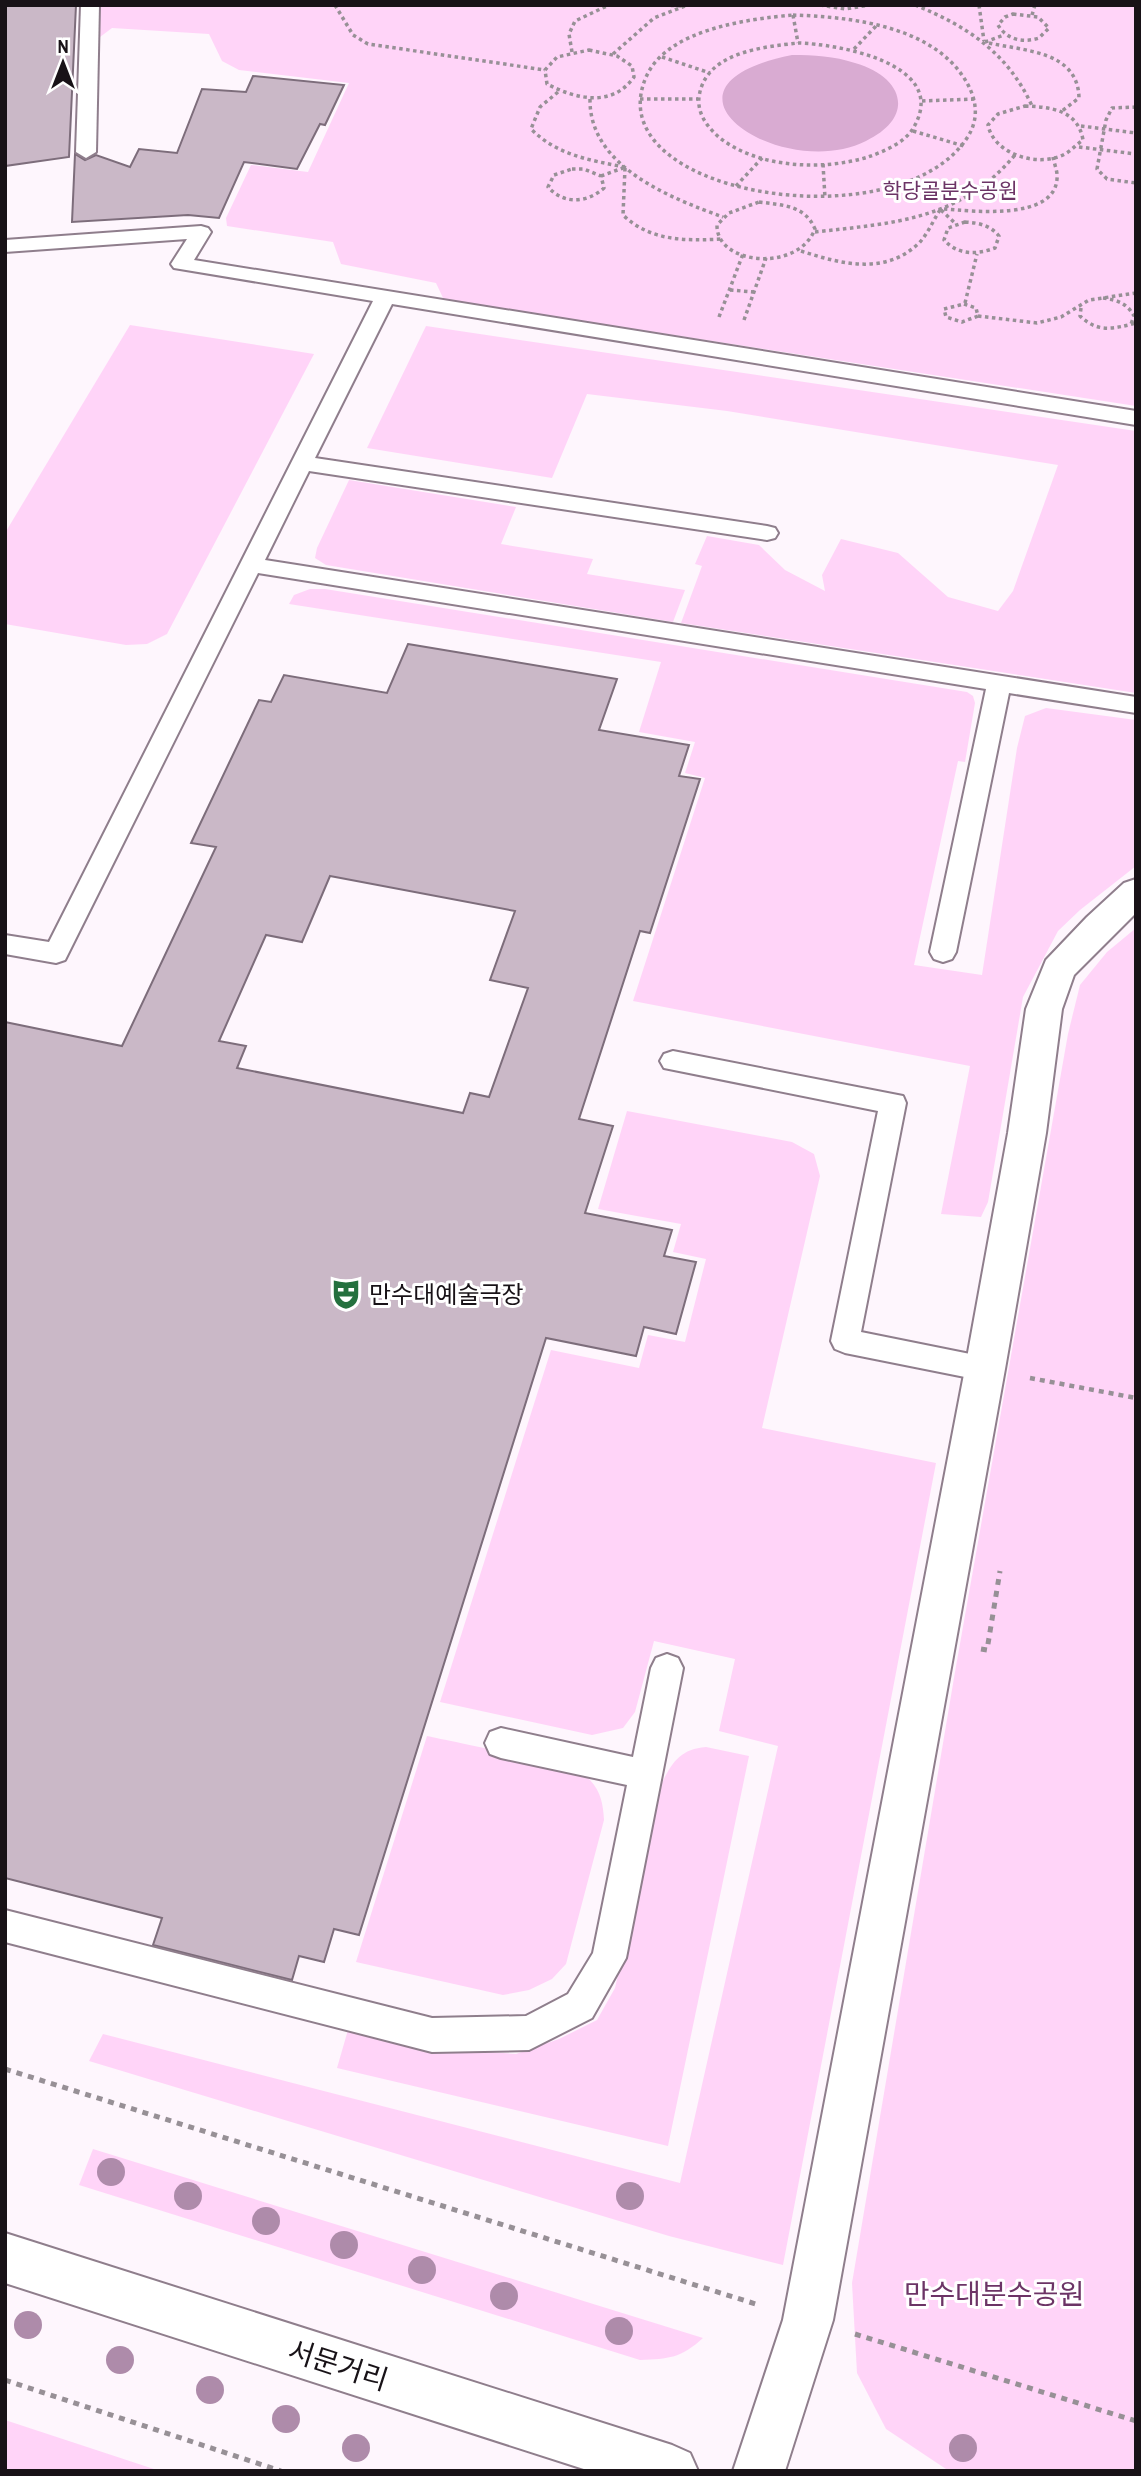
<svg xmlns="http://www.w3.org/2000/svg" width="1141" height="2476" font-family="'Archivo Narrow','Noto Sans KR',sans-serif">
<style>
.green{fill:#ffd4f8}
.water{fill:#d9abd2}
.building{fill:#cab8c7;stroke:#7d6d7b;stroke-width:2;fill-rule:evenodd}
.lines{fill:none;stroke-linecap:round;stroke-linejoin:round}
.service-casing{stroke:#8f7e8c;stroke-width:4}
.minor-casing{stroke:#8f7e8c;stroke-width:4}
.path-far2{stroke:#979096;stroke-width:3.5;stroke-dasharray:3.5 3.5;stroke-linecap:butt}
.path-far1{stroke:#979096;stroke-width:4.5;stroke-dasharray:5 5;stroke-linecap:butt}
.path{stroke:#979096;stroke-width:5;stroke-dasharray:6 6;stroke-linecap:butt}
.service{fill:#fff;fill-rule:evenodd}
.minor{fill:#fff;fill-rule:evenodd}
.tree{fill:#ae8baa}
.labels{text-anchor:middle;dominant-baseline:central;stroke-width:6;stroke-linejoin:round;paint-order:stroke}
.far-park-label{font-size:21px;fill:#6c3466;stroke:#fff}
.poi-label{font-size:24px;fill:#181217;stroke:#fff;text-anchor:start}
.near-park-label{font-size:28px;fill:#6c3466;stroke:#fff}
.near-street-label{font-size:28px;fill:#181217;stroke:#fff}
</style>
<rect width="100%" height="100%" fill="#fef6fd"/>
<!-- green -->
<g class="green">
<path d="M96,5H1136V406L444,300L436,283L341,264L333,242L227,226L226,218L251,165L308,172L349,83L239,70L222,61L209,34L112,28L96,40Z"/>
<path d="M130,325L314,354L167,634L147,644L126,645L5,624V533Z"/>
<path d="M426,326L1136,431V693L681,623L702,566L695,564L707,536L759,545L785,570L825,591L822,575L841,539L898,553L948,597L998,611L1013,591L1058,465L727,411L587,394L552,478L367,448Z"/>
<path d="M349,480L516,507L501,544L593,559L587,574L685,590L673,622L326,565L315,558L317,548Z"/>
<path d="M310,589H325L967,692L973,696L975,703L965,762L958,761L914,965L982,975L1017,748L1025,716L1046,708L1136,720V866L1080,910L1058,931L1023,997L988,1202L981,1217L941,1214L970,1066L633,1001L705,778L685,773L695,742L639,732L661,662L289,604L294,595Z"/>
<path d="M1136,928V2471L946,2469L886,2429L857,2373L852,2283L955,1672L1068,1034L1080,985L1107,952Z"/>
<path d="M627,1111L792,1142L814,1154L820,1176L762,1428L936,1463L783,2265L669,2236L89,2061L103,2034L680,2183L778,1746L719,1731L735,1659L654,1641L635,1712L623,1728L592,1735L440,1702L551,1350L639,1368L648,1335L685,1342L706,1259L673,1252L681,1224L598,1209Z"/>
<path d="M427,1736C454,1742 576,1765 590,1780C601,1792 603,1804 604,1820L566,1964L552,1979L529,1990L503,1995L356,1962Z"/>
<path d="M706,1747L749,1756L668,2146L337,2068L350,2023L463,2050L516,2054L559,2039L597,2020L615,1988L662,1783C672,1762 681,1749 706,1747Z"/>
<path d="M93,2149L703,2338C681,2358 669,2359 640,2360L79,2185Z"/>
<path d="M5,2420L160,2471H5Z"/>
</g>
<!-- water -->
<path class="water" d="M792,55C814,55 834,56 855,63C904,77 916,117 866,141C783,183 634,87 792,55Z"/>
<!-- building -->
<g class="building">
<path d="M5,5H76L69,157L5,166Z"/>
<path d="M253,76L344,85L325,125L320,124L297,169L244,162L219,218L188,215L72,222L75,154L85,160L96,155L130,167L139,149L177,153L202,89L246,92Z"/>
<path d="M408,644L617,679L599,730L689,745L679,776L700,779L650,933L640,931L579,1119L613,1126L585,1213L672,1230L664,1256L696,1262L676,1334L644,1327L636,1356L546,1338L359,1935L334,1929L324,1962L299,1956L292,1980L153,1945L162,1918L5,1878V1022L122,1046L216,847L191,843L259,700L271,702L284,675L387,693ZM330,876L515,911L490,980L528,988L489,1097L470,1093L463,1113L237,1068L246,1046L219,1041L266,935L302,942Z"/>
</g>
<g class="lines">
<defs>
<g id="service">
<path d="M81,5H99L96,152L86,158L76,152Z"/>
<path d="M201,226L208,228L211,232L194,260L1136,411V425L392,304L315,458L767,526L775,528L778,533L775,538L767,540L309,471L265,560L1136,697V713L1009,693L956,952L952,959L943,962L934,959L930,952L986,689L258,573L65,960L56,963L5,954V935L49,942L373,301L174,268L171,264L187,239L5,252V240Z"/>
<path d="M673,1051L903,1096L906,1103L861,1332L985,1357L995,1360L1000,1369L995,1378L985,1381L845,1353L835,1349L831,1341L878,1111L664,1068L660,1061L664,1054Z"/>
<path d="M667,1654L678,1658L683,1668L626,1958L592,2018L529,2050L432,2052L5,1942V1910L432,2018L526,2016L568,1994L593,1953L627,1785L501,1758L490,1754L485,1743L490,1732L501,1728L633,1757L651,1668L656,1658Z"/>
</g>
<g id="minor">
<path d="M1136,879V913L1074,975L1062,1009L1046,1133L1005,1369L833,2320L785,2471H733L783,2320L965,1369L1008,1133L1026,1009L1046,960L1087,917L1124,883Z"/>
<path d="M5,2233L672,2445L690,2453L698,2471H590L5,2283Z"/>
</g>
</defs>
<!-- service casing -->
<use href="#service" class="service-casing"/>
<!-- minor casing -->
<use href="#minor" class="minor-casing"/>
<!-- path-far2 -->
<g class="path-far2">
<path d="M335,5L353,35L368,44L545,70"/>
<path d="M664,5L682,6"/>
<path d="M820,5L845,9L870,5"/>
<path d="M915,5C967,26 1008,53 1032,106"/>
<path d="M979,5L984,41"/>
<path d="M1013,14L1038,17L1049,28L1039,38C1023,43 1007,40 998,25L1005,17Z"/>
<path d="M793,15C849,17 927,25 962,75C976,95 981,117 967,138C898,244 591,195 647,75C669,29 748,19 793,15Z"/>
<path d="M793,15L798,43"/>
<path d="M1032,15L1035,5"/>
<path d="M985,42L1004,35"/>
<path d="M798,43C837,44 948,63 915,125C907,142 885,151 868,157C823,171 758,168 720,138C708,128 697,114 699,97C705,52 763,47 798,43Z"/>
<path d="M989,43C1025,51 1078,51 1079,98L1062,111"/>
<path d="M854,49L877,25"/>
<path d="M589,50L617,56L632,66L634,77C612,108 576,99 547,84L545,70L557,57Z"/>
<path d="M572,52L569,34L575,21L609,5"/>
<path d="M613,54L654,18L688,5"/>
<path d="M662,57L710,73"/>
<path d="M558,92L540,107L531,129C557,155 589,160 624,167"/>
<path d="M590,99C589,167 671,198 723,217"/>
<path d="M640,99H698"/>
<path d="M922,101L976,99"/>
<path d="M1025,106C1051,107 1078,110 1083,140C1077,144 1072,150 1065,154C1039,168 994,155 988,125L998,114Z"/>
<path d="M1136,107L1112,108L1106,120L1097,169L1107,179L1136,183"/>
<path d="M1081,126L1136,133"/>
<path d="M913,131L964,146"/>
<path d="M1079,147L1136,154"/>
<path d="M823,164L825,198"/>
<path d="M625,168L623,215C650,241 685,241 721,239"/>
<path d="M572,169H584L601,176L604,188C587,203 564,205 548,187L554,175Z"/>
<path d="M601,176L623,168"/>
<path d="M736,186L763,157"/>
<path d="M759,202C782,205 805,205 815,229C798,273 716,265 717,225L729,213Z"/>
<path d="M944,209C972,211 1054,221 1057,179C1058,172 1054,163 1053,157"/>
<path d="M941,210L956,224"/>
<path d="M965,222C979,223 990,225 999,236L995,248C976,255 958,255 944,240L948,228Z"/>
<path d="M815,232C895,223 960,220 1015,155"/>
<path d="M801,251C841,264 886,276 920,242C928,233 933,221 940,210"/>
<path d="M730,290L754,292"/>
<path d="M1103,298C1117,300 1127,303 1134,316L1131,324"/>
<path d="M965,303L977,254"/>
<path d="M964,304L976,308L978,316L962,322L946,317L944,309Z"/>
<path d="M1081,308L1080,316C1098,333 1113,329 1136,323"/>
<path d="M978,316L1037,323L1061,317L1089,300L1136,293"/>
<path d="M719,317L743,254"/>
<path d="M744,320L766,258"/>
</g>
<!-- path-far1 -->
<path class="path-far1" d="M1030,1378L1136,1398"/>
<!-- path -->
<g class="path">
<path d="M981,1649L987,1650L1000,1571"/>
<path d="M5,2069L759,2305"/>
<path d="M855,2334L1136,2421"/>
<path d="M5,2380L281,2471"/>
</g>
<!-- service -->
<use href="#service" class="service"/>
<!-- minor -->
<use href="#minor" class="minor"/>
</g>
<!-- trees -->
<g class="tree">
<circle cx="111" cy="2172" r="14"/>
<circle cx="188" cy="2196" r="14"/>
<circle cx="630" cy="2196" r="14"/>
<circle cx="266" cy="2221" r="14"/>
<circle cx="344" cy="2245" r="14"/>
<circle cx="422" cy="2270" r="14"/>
<circle cx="504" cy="2296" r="14"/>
<circle cx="28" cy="2325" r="14"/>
<circle cx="619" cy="2331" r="14"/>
<circle cx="120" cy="2360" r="14"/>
<circle cx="210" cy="2390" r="14"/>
<circle cx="286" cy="2419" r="14"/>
<circle cx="356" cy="2448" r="14"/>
<circle cx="963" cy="2448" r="14"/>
</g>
<!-- icons -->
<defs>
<symbol id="theatre-bare" viewBox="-9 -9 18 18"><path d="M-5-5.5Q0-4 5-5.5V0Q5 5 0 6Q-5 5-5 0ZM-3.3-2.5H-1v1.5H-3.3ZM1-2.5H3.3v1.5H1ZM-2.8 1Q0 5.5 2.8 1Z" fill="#24703e" stroke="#fff" stroke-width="2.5" paint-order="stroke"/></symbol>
</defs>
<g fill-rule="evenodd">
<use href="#theatre-bare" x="324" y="1272" width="44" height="44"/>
</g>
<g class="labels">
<!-- far-park labels -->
<g class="far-park-label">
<text x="950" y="190">학당골분수공원</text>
</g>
<!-- poi labels -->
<g class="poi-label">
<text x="369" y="1294">만수대예술극장</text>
</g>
<!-- near-park labels -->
<g class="near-park-label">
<text x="994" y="2294">만수대분수공원</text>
</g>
<!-- near-street labels -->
<g class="near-street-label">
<text transform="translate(338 2365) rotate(18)">서문거리</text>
</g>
</g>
<!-- border -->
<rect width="1141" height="2476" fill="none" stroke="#181217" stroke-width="14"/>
<!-- north arrow -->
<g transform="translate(63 63)" stroke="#ffffff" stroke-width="5" paint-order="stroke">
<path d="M0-5L12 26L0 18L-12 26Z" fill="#181217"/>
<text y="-10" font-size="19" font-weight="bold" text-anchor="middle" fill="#181217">N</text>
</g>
</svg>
